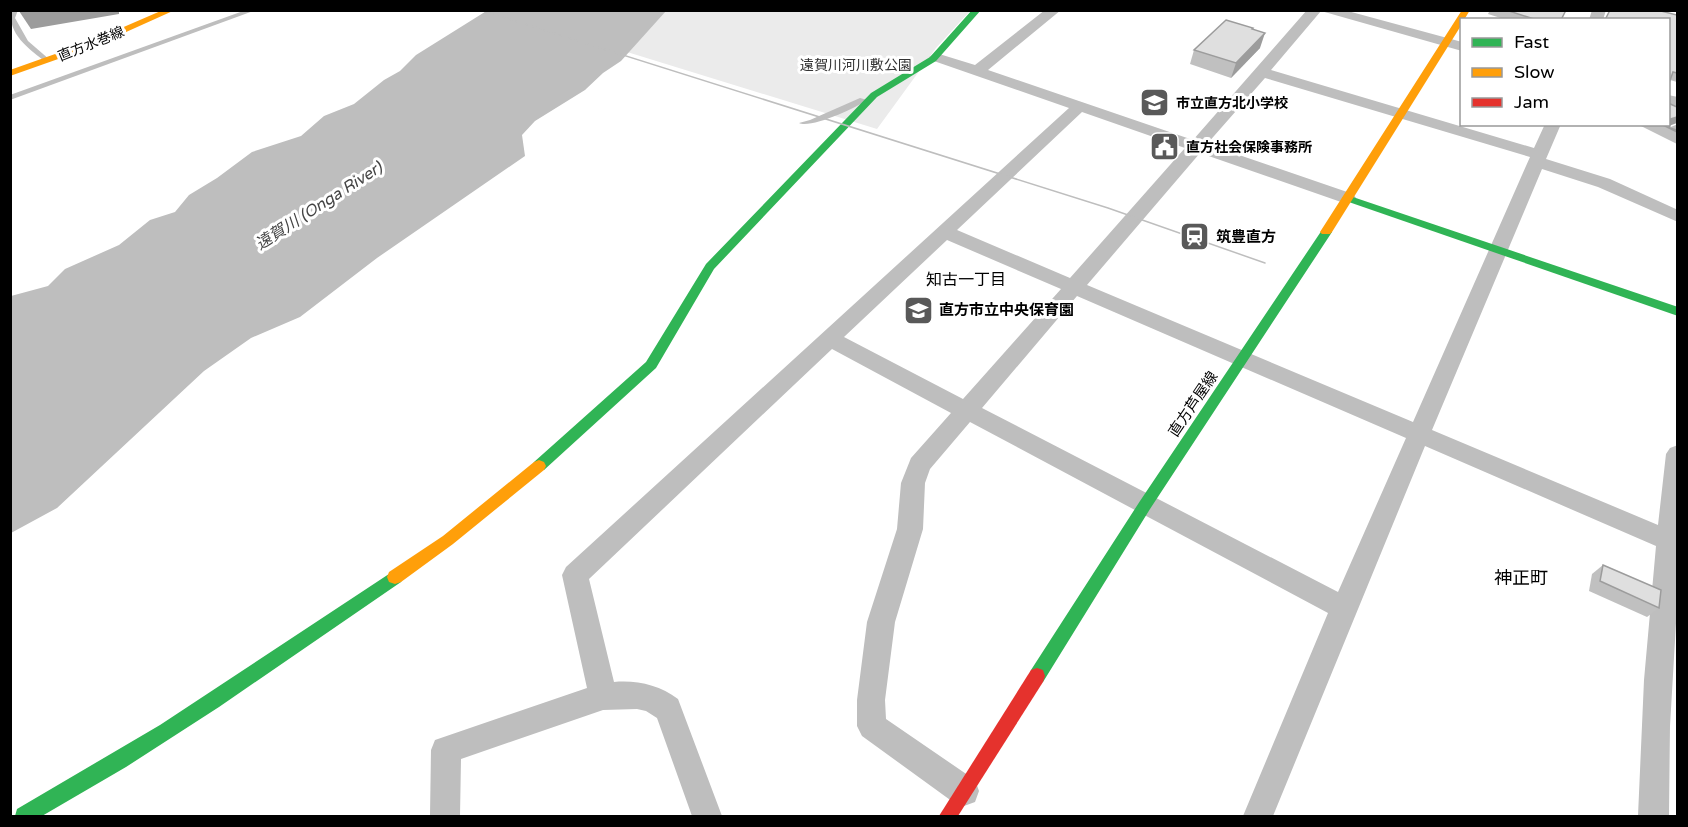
<svg xmlns="http://www.w3.org/2000/svg" width="1688" height="827" font-family="'Varela Round','Noto Sans JP',sans-serif">
<style>
.green{fill:#ebebeb}
.water{fill:#bebebe}
.lines{fill:none;stroke-linecap:round;stroke-linejoin:round}
.lane{fill:#bebebe;fill-rule:evenodd}
.street{fill:#bebebe;fill-rule:evenodd}
.fast{fill:#30b455;fill-rule:evenodd}
.slow{fill:#ff9f0a;fill-rule:evenodd}
.jam{fill:#e5322d;fill-rule:evenodd}
.tram{stroke:#bebebe;stroke-width:1.5}
.wall{fill:#c0c0c0}
.shaded-wall{fill:#9c9c9c}
.building{fill:#dfdfdf;stroke:#9c9c9c;stroke-width:1.5}
.labels{text-anchor:middle;dominant-baseline:central;stroke-width:6;stroke-linejoin:round;paint-order:stroke}
.far-street-label{font-size:14px;fill:#000;stroke:#fff}
.far-park-label{font-size:14px;fill:#323232;stroke:#fff}
.far-poi-label{font-size:14px;font-weight:bold;fill:#000;stroke:#fff;text-anchor:start}
.poi-label{font-size:15px;font-weight:bold;fill:#000;stroke:#fff;text-anchor:start}
.street-label{font-size:15px;fill:#000;stroke:#fff}
.water-label{font-size:16px;font-style:italic;fill:#434343;stroke:#fff}
.neighbourhood-label{font-size:16px;fill:#000;stroke:#fff}
.quarter-label{font-size:18px;fill:#000;stroke:#fff}
</style>
<rect width="100%" height="100%" fill="#fff"/>
<!-- green -->
<path class="green" d="M494,11H970L936,48L877,129Z"/>
<!-- water -->
<path class="water" d="M488,10L666,11L621,61L603,73L585,90L535,121L522,135L525,156L377,258L300,317L251,338L204,371L57,508L11,533V296L48,286L65,269L119,245L150,220L175,212L189,195L217,178L252,152L301,136L324,116L354,104L384,80L400,71L416,55Z"/>
<g class="lines">
<!-- lane -->
<g class="lane">
<path d="M12,10H18L15,18L28,41L50,60V62H46C30,50 6,33 12,10Z"/>
<path d="M246,10H256L10,100V95Z"/>
<path d="M860,98L867,100C856,108 810,129 799,123L810,120Z"/>
</g>
<!-- street -->
<g class="street">
<path d="M1045,10H1061L988,70L1193,140L1307,10H1344L1462,42V51L1321,11L1271,70L1534,148L1545,124H1561L1546,159L1610,179L1678,210V222L1598,187L1542,169L1432,430L1658,525L1666,454L1670,448L1678,445V589L1670,726L1669,816H1638L1644,680L1656,546L1425,446L1273,816H1243L1328,613L970,422L930,469L925,483L923,529L895,622L885,700L886,719L975,780L979,791L975,802L964,806L953,802L862,736L857,726V700L867,622L897,529L901,483L911,458L951,413L832,349L589,579L614,682C637,680 659,685 678,699L722,816H692L657,718L646,711L637,709L603,710L461,759L460,816H430L431,750L435,740L587,688L562,575L566,567L1069,108L931,60L929,57L936,53L975,65ZM1265,78L1530,157L1413,422L1087,285L1200,153L1341,202H1353L1356,198L1353,194L1207,144ZM1082,112L1185,148L1070,278L957,230ZM947,240L1061,289L963,399L844,337ZM1077,296L1406,438L1338,592L982,408Z"/>
<path d="M1592,10H1606L1603,20H1589Z"/>
<path d="M1668,95L1678,97V107L1668,105Z"/>
<path d="M1678,124V139L1666,135L1664,132L1666,129Z"/>
</g>
<!-- fast -->
<g class="fast">
<path d="M972,10H981L936,61L877,97L714,269L656,368L544,470H534L532,466L534,462L646,362L706,264L871,93L930,57Z"/>
<path d="M1347,195L1678,307V316L1343,200L1342,198Z"/>
<path d="M1326,229L1332,232L1150,509L1043,682L1037,684L1031,682L1029,676L1031,670L1140,501L1322,230Z"/>
<path d="M395,570L401,572L403,577L401,582L219,707L126,767L42,816H15L17,809L160,725Z"/>
</g>
<!-- slow -->
<g class="slow">
<path d="M163,10H175L95,46L10,76V70L89,42Z"/>
<path d="M1462,10H1470L1464,20H1462V24L1332,232L1330,234H1322L1320,232Z"/>
<path d="M539,460L544,462L546,466L544,470L453,544L401,582L395,584L389,582L387,577L389,572L443,536L534,462Z"/>
</g>
<!-- jam -->
<path class="jam" d="M1037,668L1043,670L1045,676L1043,682L958,816H939L1031,670Z"/>
<!-- tram -->
<path class="tram" d="M480,10L1108,208L1265,263"/>
</g>
<!-- wall -->
<g class="wall">
<path d="M1490,10H1566L1561,20H1507L1488,14Z"/>
<path d="M1677,15V82L1670,80L1668,20Z"/>
<path d="M1253,30L1260,48L1231,78L1190,64L1194,50Z"/>
<path d="M1637,124H1668L1670,128L1677,130V144Z"/>
<path d="M1603,565L1659,608L1647,617L1589,591L1592,574Z"/>
</g>
<!-- shaded-wall -->
<g class="shaded-wall">
<path d="M23,10H119V14L31,29L19,11Z"/>
<path d="M1265,33L1260,48L1231,78L1236,63Z"/>
<path d="M1677,117V123L1666,127L1670,119Z"/>
</g>
<!-- building -->
<g class="building">
<path d="M1506,10H1566L1561,20H1537Z"/>
<path d="M1610,10H1657L1677,15V73L1673,72L1668,86V20H1605Z"/>
<path d="M1226,20L1253,28L1252,29L1265,33L1236,63L1194,50Z"/>
<path d="M1668,103L1677,107V117L1670,119L1668,124Z"/>
<path d="M1661,124H1668L1670,128L1677,130V132Z"/>
<path d="M1603,565L1661,590L1659,608L1600,581Z"/>
</g>
<!-- icons -->
<defs>
<symbol id="school-square" viewBox="-11 -11 22 22"><rect x="-9" y="-9" width="18" height="18" rx="4" fill="#595959" stroke="#fff"/><path d="M0-5L7-2L0 1L-7-2ZM-4 1L0 2.5L4 1V4Q0 6-4 4Z" fill="#fff"/></symbol>
<symbol id="civic-square" viewBox="-11 -11 22 22"><rect x="-9" y="-9" width="18" height="18" rx="4" fill="#595959" stroke="#fff"/><path d="M-.6-6.5H3V-4.5H.6V-3L4-1V1h2V6H-6V1h2V-1L-.6-3ZM-1.2 2.5V6h2.4V2.5Z" fill="#fff"/></symbol>
<symbol id="station-square" viewBox="-11 -11 22 22"><rect x="-9" y="-9" width="18" height="18" rx="4" fill="#595959" stroke="#fff"/><path d="M-3-6H3Q5-6 5-4V2Q5 4 3 4L4.5 6H3L1.5 4h-3L-3 6H-4.5L-3 4Q-5 4-5 2V-4Q-5-6-3-6ZM-3.5-4v3h7v-3ZM-3.5 1v1.5H-2V1ZM2 1v1.5H3.5V1Z" fill="#fff"/></symbol>
</defs>
<g fill-rule="evenodd">
<use href="#school-square" x="1138" y="86" width="33" height="33"/>
<use href="#civic-square" x="1148" y="130" width="33" height="33"/>
<use href="#station-square" x="1178" y="220" width="33" height="33"/>
<use href="#school-square" x="902" y="294" width="33" height="33"/>
</g>
<g class="labels">
<!-- far-street labels -->
<g class="far-street-label">
<text transform="translate(91 44) rotate(-22)">直方水巻線</text>
</g>
<!-- far-park labels -->
<g class="far-park-label">
<text x="856" y="65">遠賀川河川敷公園</text>
</g>
<!-- far-poi labels -->
<g class="far-poi-label">
<text x="1176" y="103">市立直方北小学校</text>
<text x="1186" y="147">直方社会保険事務所</text>
</g>
<!-- poi labels -->
<g class="poi-label">
<text x="1216" y="237">筑豊直方</text>
<text x="939" y="310">直方市立中央保育園</text>
</g>
<!-- street labels -->
<g class="street-label">
<text transform="translate(1193 404) rotate(-56)">直方芦屋線</text>
</g>
<!-- water labels -->
<g class="water-label">
<text transform="translate(319 206) rotate(-33)">遠賀川 (Onga River)</text>
</g>
<!-- neighbourhood labels -->
<g class="neighbourhood-label">
<text x="966" y="280">知古一丁目</text>
</g>
<!-- quarter labels -->
<g class="quarter-label">
<text x="1521" y="578">神正町</text>
</g>
</g>
<!-- border -->
<rect width="1688" height="827" fill="none" stroke="#000000" stroke-width="24"/>
<!-- legend -->
<rect x="1460" y="18" width="210" height="108" fill="#ffffff" stroke="#999999" stroke-width="1.5"/>
<rect x="1472" y="38" width="30" height="9" fill="#30b455" stroke="#999999" stroke-width="1.5"/>
<text x="1514" y="48" font-size="18" fill="#000000">Fast</text>
<rect x="1472" y="68" width="30" height="9" fill="#ff9f0a" stroke="#999999" stroke-width="1.5"/>
<text x="1514" y="78" font-size="18" fill="#000000">Slow</text>
<rect x="1472" y="98" width="30" height="9" fill="#e5322d" stroke="#999999" stroke-width="1.5"/>
<text x="1514" y="108" font-size="18" fill="#000000">Jam</text>
</svg>
